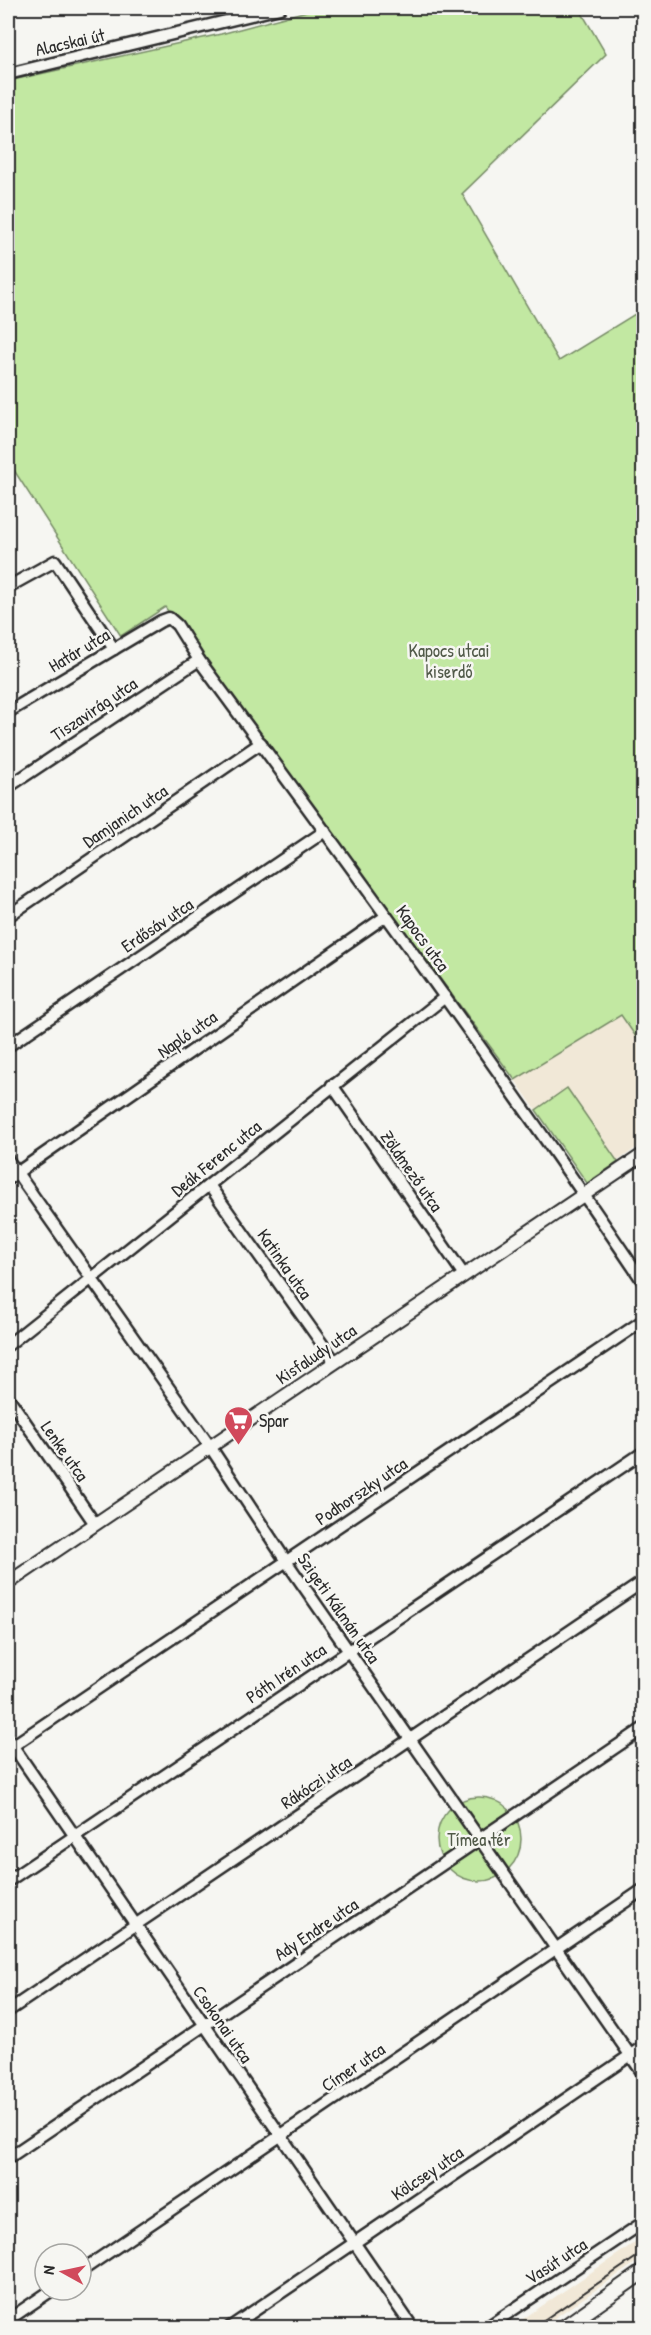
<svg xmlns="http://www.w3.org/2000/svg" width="651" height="2335" font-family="'Patrick Hand',sans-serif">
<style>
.built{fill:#f1e8d7}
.green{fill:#c2e8a2;stroke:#768a66;stroke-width:1.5}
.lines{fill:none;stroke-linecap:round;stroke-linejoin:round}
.minor-casing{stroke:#2b2b2b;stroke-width:15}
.tertiary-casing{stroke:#2b2b2b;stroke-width:16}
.secondary-casing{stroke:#2b2b2b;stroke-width:18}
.minor{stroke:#f6f6f2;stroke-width:10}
.tertiary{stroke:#f6f6f2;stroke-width:12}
.secondary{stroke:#f6f6f2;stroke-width:14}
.rail{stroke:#2b2b2b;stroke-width:2}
.labels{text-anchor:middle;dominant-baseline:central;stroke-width:5;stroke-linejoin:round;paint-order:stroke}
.street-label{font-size:18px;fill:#2b2b2b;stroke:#f6f6f2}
.park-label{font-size:18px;fill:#515a49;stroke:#f6f6f2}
.poi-label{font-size:18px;fill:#2b2b2b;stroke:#f6f6f2;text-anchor:start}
</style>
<rect width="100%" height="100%" fill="#f6f6f2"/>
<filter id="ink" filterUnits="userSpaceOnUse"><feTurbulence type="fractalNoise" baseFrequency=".0167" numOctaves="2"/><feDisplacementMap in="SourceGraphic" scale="12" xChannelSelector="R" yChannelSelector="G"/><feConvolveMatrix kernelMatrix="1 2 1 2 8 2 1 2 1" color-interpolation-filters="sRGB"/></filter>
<g filter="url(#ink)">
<!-- built -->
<g class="built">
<path d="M621,1015L643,1047V1143L587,1183L515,1080Z"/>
<path d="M643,2237V2258L541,2327H511Z"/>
</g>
<!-- green -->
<g class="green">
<path d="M318,8H579L606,54L462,194L559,361L643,309V1047L621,1015L515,1080L165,607L121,636L8,461V81L221,34Z"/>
<path d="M567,1088L618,1162L587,1183L536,1110Z"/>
<circle cx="479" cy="1839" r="42"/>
</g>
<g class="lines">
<defs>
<g id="minor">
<path d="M8,74L280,8"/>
<path d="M8,587L55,561L114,649"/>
<path d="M8,712L161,621L169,618L177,625L199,660C350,865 501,1071 644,1283"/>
<path d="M8,787L199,660"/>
<path d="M8,916L261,743"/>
<path d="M8,1046L325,831"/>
<path d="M332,1085L464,1275"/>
<path d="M8,1160L211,1448L286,1561L644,2075"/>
<path d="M8,1179L386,916"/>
<path d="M209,1185L335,1362"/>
<path d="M8,1345L445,997"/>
<path d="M8,1397L95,1524"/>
<path d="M8,1739L413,2328"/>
<path d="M8,1749L644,1320"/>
<path d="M8,1881L644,1452"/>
<path d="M8,2011L644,1581"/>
<path d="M8,2158L644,1728"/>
<path d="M81,2271L644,1889"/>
<path d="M8,2320L52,2290"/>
<path d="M229,2328L644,2046"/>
<path d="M486,2328L644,2222"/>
</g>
<path id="tertiary" d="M8,1583L644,1154"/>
<path id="secondary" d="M563,2328L644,2271"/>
</defs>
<!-- minor casing -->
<use href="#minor" class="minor-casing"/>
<!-- tertiary casing -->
<use href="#tertiary" class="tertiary-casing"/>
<!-- secondary casing -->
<use href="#secondary" class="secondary-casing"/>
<!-- minor -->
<use href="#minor" class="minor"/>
<!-- tertiary -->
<use href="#tertiary" class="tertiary"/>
<!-- secondary -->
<use href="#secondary" class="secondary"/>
<!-- rail -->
<path class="rail" d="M532,2328L644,2252"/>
</g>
</g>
<!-- icons -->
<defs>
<symbol id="supermarket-pin" viewBox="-11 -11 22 30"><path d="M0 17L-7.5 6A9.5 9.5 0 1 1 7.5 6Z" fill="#d1495b" stroke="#f6f6f2"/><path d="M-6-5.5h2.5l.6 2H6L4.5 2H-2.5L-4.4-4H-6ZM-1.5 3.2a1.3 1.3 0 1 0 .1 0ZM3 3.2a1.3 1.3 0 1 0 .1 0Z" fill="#fff"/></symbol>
</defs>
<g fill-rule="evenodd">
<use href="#supermarket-pin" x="222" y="1404" width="33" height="45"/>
</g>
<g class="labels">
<!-- street labels -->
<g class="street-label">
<text transform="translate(70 42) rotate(-13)">Alacskai út</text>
<text transform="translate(79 650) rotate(-31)">Határ utca</text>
<text transform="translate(94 709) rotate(-34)">Tiszavirág utca</text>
<text transform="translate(125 816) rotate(-34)">Damjanich utca</text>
<text transform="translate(157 925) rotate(-34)">Erdősáv utca</text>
<text transform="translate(423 938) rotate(54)">Kapocs utca</text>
<text transform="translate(187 1034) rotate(-35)">Napló utca</text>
<text transform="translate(216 1158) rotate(-39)">Deák Ferenc utca</text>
<text transform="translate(412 1171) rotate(55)">Zöldmező utca</text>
<text transform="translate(285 1264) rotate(55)">Katinka utca</text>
<text transform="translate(316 1354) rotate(-34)">Kisfaludy utca</text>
<text transform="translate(65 1451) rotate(55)">Lenke utca</text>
<text transform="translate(361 1491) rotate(-34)">Podhorszky utca</text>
<text transform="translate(339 1608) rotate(55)">Szigeti Kálmán utca</text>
<text transform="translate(286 1673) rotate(-34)">Póth Irén utca</text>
<text transform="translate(316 1782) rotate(-34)">Rákóczi utca</text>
<text transform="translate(316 1929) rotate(-34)">Ady Endre utca</text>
<text transform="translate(223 2024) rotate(55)">Csokonai utca</text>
<text transform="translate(353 2067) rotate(-34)">Címer utca</text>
<text transform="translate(427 2173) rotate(-34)">Kölcsey utca</text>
<text transform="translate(556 2261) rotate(-33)">Vasút utca</text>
</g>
<!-- park labels -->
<g class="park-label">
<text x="449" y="650">Kapocs utcai<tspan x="449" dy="21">kiserdő</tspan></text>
<text x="479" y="1839">Tímea tér</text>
</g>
<!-- poi labels -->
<g class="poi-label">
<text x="259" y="1420">Spar</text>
</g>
</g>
<!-- margin -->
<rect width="651" height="2335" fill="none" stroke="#f6f6f2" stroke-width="30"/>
<rect x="15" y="15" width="621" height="2305" fill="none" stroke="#2b2b2b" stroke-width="2" filter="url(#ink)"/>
<!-- north arrow -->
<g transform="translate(63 2272) rotate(278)"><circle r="28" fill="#f6f6f2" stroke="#a5a5a2" stroke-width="1.5"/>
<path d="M0-4.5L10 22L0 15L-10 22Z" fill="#d1495b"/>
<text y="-9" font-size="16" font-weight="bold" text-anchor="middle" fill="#2b2b2b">N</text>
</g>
</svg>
